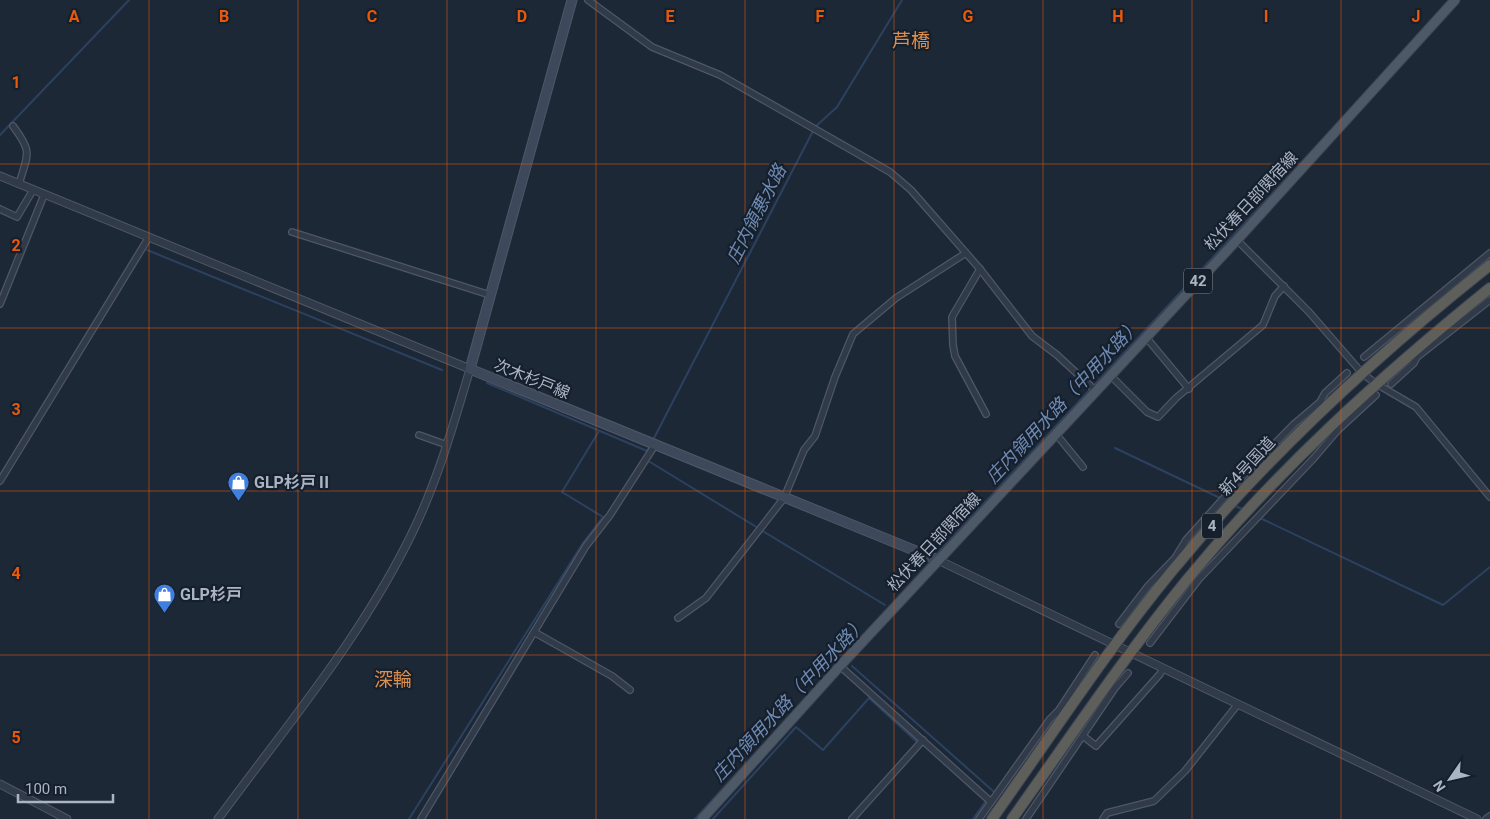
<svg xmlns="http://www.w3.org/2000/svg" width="1490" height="819" font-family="Roboto,'Noto Sans JP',sans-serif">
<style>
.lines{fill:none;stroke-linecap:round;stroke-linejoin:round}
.stream{stroke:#2c415f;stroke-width:2}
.minor-casing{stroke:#4e5766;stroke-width:8}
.tertiary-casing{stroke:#4e5766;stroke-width:9}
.secondary-casing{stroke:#4e5766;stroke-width:11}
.primary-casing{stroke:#3a4351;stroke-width:11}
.trunk-casing{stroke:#3b4452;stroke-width:12}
.minor{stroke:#303a48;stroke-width:5.5}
.tertiary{stroke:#303a48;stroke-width:7}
.secondary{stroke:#3e485b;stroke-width:9}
.primary{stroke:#4e5968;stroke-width:9}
.trunk{stroke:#5e5e5a;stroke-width:10}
.grid{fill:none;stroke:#e8590c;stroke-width:1;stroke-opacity:0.55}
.labels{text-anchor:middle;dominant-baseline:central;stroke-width:4.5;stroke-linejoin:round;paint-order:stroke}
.shield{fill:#161f2c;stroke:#7e8797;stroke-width:1}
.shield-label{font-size:15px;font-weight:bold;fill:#aab4c5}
.street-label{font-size:16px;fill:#aab4c5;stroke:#161f2c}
.poi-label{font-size:16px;font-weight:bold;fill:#aab4c5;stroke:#161f2c;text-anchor:start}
.water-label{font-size:18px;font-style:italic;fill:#6e8ab2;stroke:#161f2c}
.quarter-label{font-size:19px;fill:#dd8e4d;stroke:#161f2c}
.grid-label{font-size:16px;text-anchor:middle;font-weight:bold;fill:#e8590c;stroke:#161f2c;stroke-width:4.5;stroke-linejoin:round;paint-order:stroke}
</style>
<rect width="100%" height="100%" fill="#1d2837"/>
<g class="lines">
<!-- stream -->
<g class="stream">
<path d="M815,127L837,107L902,0"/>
<path d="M0,135L129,0"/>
<path d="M147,250L442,370"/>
<path d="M487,383L647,451L650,446"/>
<path d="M653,440L813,131"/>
<path d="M1115,448L1220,498"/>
<path d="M650,462L758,528"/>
<path d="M1233,505L1242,509"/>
<path d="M1260,518L1443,605L1490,567"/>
<path d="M761,530L885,605"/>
<path d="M935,556L1323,139"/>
<path d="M852,666L993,791"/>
<path d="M409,819L583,543L603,517L562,492L599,431"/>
<path d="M695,819L932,560"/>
<path d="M713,819L796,727L823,750L869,698L916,741"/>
<path d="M973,819L985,802"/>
</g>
<defs>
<g id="minor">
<path d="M588,0L652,47L720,75L890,172L911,190L980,269L1032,336L1057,355L1096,391"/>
<path d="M13,126C33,153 28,153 19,184"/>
<path d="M0,209L17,217L33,190"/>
<path d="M292,232L490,295"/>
<path d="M1237,240L1309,312L1362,373L1375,383L1416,407L1490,497"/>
<path d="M980,269L952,317L953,345L955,356L986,414"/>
<path d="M0,304L44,195"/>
<path d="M1145,336L1189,389"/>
<path d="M1364,357L1490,253"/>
<path d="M1111,376L1147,412L1158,417L1176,398L1263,325L1275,296L1284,286"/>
<path d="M1391,384L1414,363L1417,357L1490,300"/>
<path d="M1056,434L1083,467"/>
<path d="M419,435L447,445"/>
<path d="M0,481L149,237"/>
<path d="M678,618L706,598L784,498L804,450L815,436L835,377L853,334L896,298L966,253"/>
<path d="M1119,624L1148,586L1175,558L1186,540L1248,471L1294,424L1320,402L1325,393L1347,373"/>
<path d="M534,632L612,676L630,690"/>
<path d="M1150,643L1199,579L1314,458L1338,430L1376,395"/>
<path d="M840,666L991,802"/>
<path d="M1083,736L1096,746L1160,674L1163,668"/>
<path d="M421,819L586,546L610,515L655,445"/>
<path d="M852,819L923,740"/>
<path d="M979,819L1050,719L1059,710L1095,655"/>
<path d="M1026,819L1115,688L1128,673"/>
<path d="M1103,819L1107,813L1154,801L1185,771L1238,704"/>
<path d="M1486,819L1490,816"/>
</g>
<g id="tertiary">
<path d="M0,176L470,369C454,423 439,476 415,527C365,633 287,725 218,819"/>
<path d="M938,560L1477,819"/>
<path d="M0,784L67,819"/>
</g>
<path id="secondary" d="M572,0L470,369L938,560"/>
<path id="primary" d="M702,819L840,666L1237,240L1455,0"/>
<g id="trunk">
<path d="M992,819C1051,736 1107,650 1172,571C1266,457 1374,357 1490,265"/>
<path d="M1012,819C1069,739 1124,657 1186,581C1276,471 1380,377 1490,288"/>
</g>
</defs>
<!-- minor casing -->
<use href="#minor" class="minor-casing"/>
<!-- tertiary casing -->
<use href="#tertiary" class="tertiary-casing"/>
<!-- secondary casing -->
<use href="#secondary" class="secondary-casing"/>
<!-- primary casing -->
<use href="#primary" class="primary-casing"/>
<!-- trunk casing -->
<use href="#trunk" class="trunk-casing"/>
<!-- minor -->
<use href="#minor" class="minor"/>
<!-- tertiary -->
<use href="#tertiary" class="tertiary"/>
<!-- secondary -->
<use href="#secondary" class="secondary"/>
<!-- primary -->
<use href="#primary" class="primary"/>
<!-- trunk -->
<use href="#trunk" class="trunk"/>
</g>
<!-- grid -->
<path class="grid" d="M149,0V819M298,0V819M447,0V819M596,0V819M745,0V819M894,0V819M1043,0V819M1192,0V819M1341,0V819M0,164H1490M0,328H1490M0,491H1490M0,655H1490"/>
<!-- icons -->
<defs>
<symbol id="shop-pin" viewBox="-11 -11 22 30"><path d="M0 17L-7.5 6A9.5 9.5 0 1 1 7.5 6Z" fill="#3f7fe0" stroke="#161f2c"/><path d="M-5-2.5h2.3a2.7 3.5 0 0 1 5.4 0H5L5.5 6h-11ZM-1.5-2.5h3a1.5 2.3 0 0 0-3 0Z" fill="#fff"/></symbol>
</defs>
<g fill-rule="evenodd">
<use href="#shop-pin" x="226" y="470" width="25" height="34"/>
<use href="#shop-pin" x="152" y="582" width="25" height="34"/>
</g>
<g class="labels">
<!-- shield labels -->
<g class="shield">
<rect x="1184" y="268.5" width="28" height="25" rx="4"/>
<rect x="1202" y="513.5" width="20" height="25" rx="4"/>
</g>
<g class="shield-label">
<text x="1198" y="281">42</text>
<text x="1212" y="526">4</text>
</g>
<!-- street labels -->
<g class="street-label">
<text transform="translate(1251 201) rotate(-47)">松伏春日部関宿線</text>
<text transform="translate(532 379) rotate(22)">次木杉戸線</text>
<text transform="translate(1247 466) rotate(-47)">新4号国道</text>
<text transform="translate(934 542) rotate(-47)">松伏春日部関宿線</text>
</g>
<!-- poi labels -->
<g class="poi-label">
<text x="254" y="482">GLP杉戸Ⅱ</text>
<text x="180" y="594">GLP杉戸</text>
</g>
<!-- water labels -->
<g class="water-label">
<text transform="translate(756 214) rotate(-63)">庄内領悪水路</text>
<text transform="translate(1063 401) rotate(-47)">庄内領用水路（中用水路）</text>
<text transform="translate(789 699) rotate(-47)">庄内領用水路（中用水路）</text>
</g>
<!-- quarter labels -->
<g class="quarter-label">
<text x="911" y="40">芦橋</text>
<text x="393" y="679">深輪</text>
</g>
</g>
<g class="grid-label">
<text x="74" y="22">A</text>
<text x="224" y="22">B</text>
<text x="372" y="22">C</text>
<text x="522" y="22">D</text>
<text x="670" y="22">E</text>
<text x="820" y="22">F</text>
<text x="968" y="22">G</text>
<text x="1118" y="22">H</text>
<text x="1266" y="22">I</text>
<text x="1416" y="22">J</text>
<text x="16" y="88">1</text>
<text x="16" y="251">2</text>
<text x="16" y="415">3</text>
<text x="16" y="579">4</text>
<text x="16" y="743">5</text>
</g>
<!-- north arrow -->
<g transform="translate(1450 779) rotate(236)" stroke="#161f2c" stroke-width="4" paint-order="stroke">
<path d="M0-4L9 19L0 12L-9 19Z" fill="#aab4c5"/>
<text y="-8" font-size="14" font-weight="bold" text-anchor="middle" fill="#aab4c5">N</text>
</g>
<!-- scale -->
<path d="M18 794v8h95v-8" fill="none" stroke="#aab4c5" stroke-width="2.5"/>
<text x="25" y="794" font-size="15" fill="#aab4c5" stroke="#161f2c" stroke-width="4" paint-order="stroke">100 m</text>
</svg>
